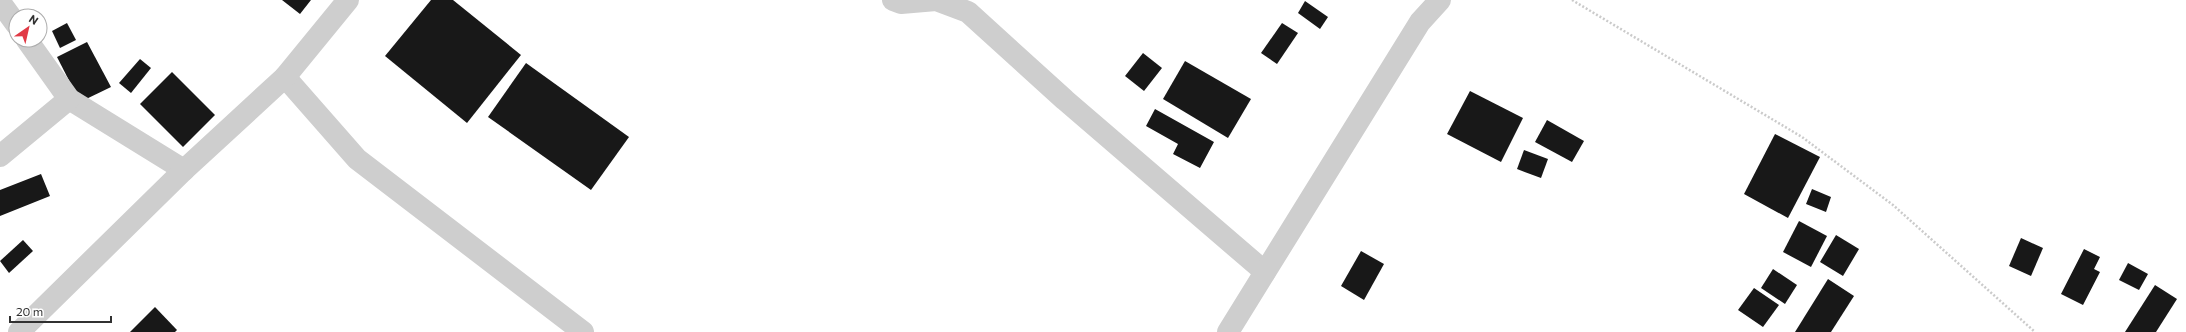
<svg xmlns="http://www.w3.org/2000/svg" width="2186" height="332" font-family="Commissioner,sans-serif">
<style>
.building{fill:#181818}
.lines{fill:none;stroke-linecap:round;stroke-linejoin:round}
.path{stroke:#cbcbcb;stroke-width:2.5;stroke-dasharray:2 2;stroke-linecap:butt}
.minor{stroke:#cecece;stroke-width:22}
.tertiary{stroke:#cecece;stroke-width:22}
</style>
<rect width="100%" height="100%" fill="#fff"/>
<!-- building -->
<g class="building">
<path d="M282,0H311L300,14Z"/>
<path d="M431,0H453L521,55L467,123L385,56Z"/>
<path d="M1305,1L1328,17L1320,29L1298,13Z"/>
<path d="M67,23L76,40L60,48L52,31Z"/>
<path d="M1282,23L1298,33L1277,64L1261,53Z"/>
<path d="M87,42L111,87L80,102L57,57Z"/>
<path d="M1143,53L1162,68L1144,91L1125,76Z"/>
<path d="M140,59L151,68L131,93L119,83Z"/>
<path d="M1185,61L1251,99L1228,138L1163,99Z"/>
<path d="M526,63L629,137L591,190L488,117Z"/>
<path d="M172,72L215,115L183,147L140,104Z"/>
<path d="M1470,91L1523,118L1501,162L1447,134Z"/>
<path d="M1155,109L1214,142L1200,168L1173,154L1178,144L1146,126Z"/>
<path d="M1547,120L1584,141L1572,162L1535,142Z"/>
<path d="M1775,134L1820,157L1788,218L1744,194Z"/>
<path d="M1524,150L1548,159L1541,178L1517,169Z"/>
<path d="M41,174L50,196L0,216V190Z"/>
<path d="M1812,189L1831,197L1826,212L1806,204Z"/>
<path d="M1799,221L1827,236L1811,267L1783,252Z"/>
<path d="M1836,235L1859,249L1843,276L1820,262Z"/>
<path d="M2021,238L2043,248L2031,276L2009,266Z"/>
<path d="M23,240L33,251L9,273L0,261Z"/>
<path d="M2084,249L2100,257L2094,269L2100,272L2083,305L2061,294Z"/>
<path d="M1361,251L1384,264L1364,300L1341,286Z"/>
<path d="M2128,263L2148,274L2139,290L2119,280Z"/>
<path d="M1773,269L1797,285L1785,304L1761,288Z"/>
<path d="M1828,279L1854,296L1831,332H1795Z"/>
<path d="M2155,285L2177,299L2156,332H2125Z"/>
<path d="M1754,288L1779,305L1763,327L1738,310Z"/>
<path d="M155,307L177,330L175,332H130Z"/>
</g>
<g class="lines">
<!-- path -->
<path class="path" d="M1572,0L1802,137L1893,205L2035,332"/>
<!-- minor -->
<g class="minor">
<path d="M893,0L901,3L936,0L968,12L1065,100L1265,272"/>
<path d="M0,2L16,24"/>
<path d="M27,40L69,99L184,170"/>
<path d="M285,77L357,159L583,332"/>
<path d="M0,156L69,99"/>
<path d="M19,332L184,170L285,77L348,0"/>
</g>
<!-- tertiary -->
<path class="tertiary" d="M1228,332L1420,22L1440,0"/>
</g>
<!-- north arrow -->
<g transform="translate(28 28) rotate(34)"><circle r="19" fill="#ffffff" stroke="#adadad"/>
<path d="M0-3L7 15L0 10L-7 15Z" fill="#e13a46"/>
<text y="-6" font-size="11" font-weight="bold" text-anchor="middle" fill="#313131">N</text>
</g>
<!-- scale -->
<path d="M10 316v6h101v-6" fill="none" stroke="#313131" stroke-width="2"/>
<text x="16" y="316" font-size="12" fill="#313131" stroke="#ffffff" stroke-width="3" paint-order="stroke">20 m</text>
</svg>
